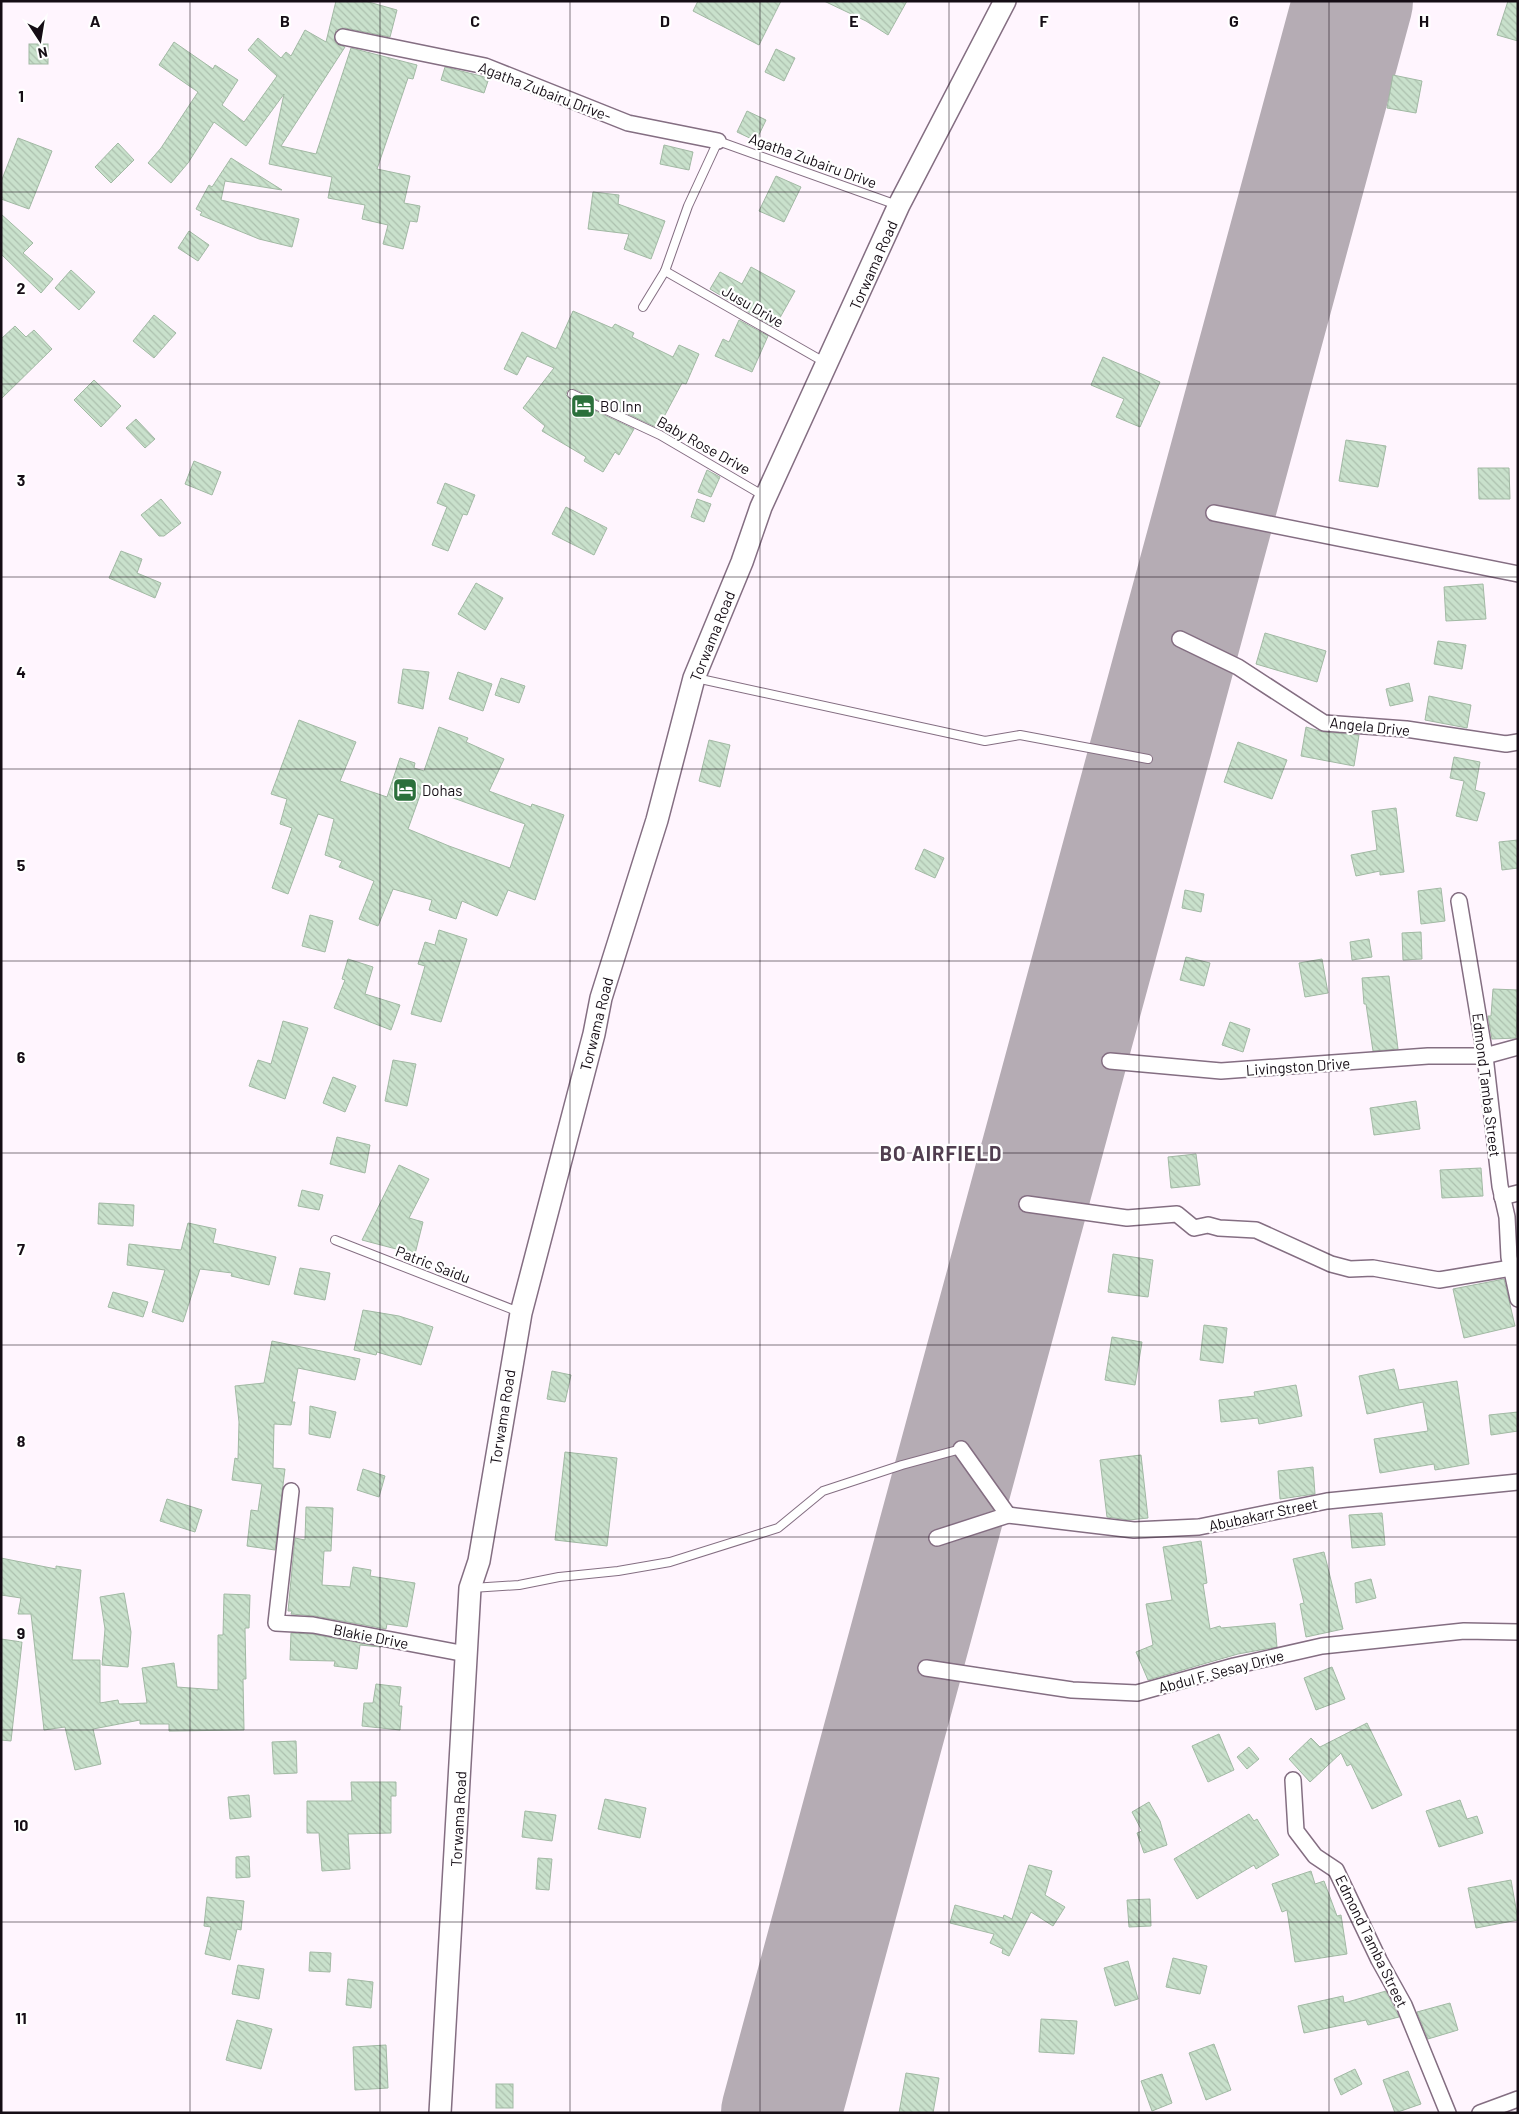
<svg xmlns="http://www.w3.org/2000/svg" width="1519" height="2114" font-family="Barlow,sans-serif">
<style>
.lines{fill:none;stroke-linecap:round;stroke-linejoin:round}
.runway{stroke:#b5acb4;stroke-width:120}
.building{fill:url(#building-back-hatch);stroke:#a2b9a4;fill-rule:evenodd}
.lane-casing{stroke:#846e82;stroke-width:10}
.street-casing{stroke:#846e82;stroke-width:18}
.secondary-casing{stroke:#846e82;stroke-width:24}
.lane{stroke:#fff;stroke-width:8}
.street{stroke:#fff;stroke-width:15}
.secondary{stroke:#fff;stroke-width:21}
.grid{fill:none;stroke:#150d15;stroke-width:1;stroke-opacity:0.55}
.labels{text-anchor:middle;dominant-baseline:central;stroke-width:4.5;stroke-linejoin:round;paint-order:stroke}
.street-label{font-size:15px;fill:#150d15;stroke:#fff}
.poi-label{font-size:15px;fill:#150d15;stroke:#fff;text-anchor:start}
.district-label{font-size:20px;font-weight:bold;letter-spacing:1px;fill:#513e50;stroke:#fff}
.grid-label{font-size:16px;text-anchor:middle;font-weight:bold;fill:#150d15;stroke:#fff;stroke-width:4.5;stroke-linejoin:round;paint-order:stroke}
</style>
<defs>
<pattern id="building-back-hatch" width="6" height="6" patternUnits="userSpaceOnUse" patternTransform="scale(1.25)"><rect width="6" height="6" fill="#c9e1cc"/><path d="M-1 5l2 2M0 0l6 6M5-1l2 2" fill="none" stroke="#acc0ae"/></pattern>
</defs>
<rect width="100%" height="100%" fill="#fff5fe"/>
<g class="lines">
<!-- runway -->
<path class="runway" d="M781,2113L1353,1"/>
</g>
<!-- building -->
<g class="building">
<path d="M336,1H365L397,10L390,37L345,28L336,30L334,40L337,44L345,47L281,146L316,154L351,48L417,65L413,79L408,78L377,169L410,176L404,203L420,206L417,222L410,221L403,249L383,244L388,225L362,219L365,205L328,198L332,177L269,164L284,94L246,146L214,122L188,163L171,183L148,163L161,148L198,92L159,65L174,42L213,69L215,65L238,80L222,105L244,122L277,76L248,50L258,38L281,58L286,52L291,56L305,30L326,42Z"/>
<path d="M698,1H781L759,45L693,11Z"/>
<path d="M824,1H907L888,35L866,21Z"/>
<path d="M1508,1H1518V41L1497,35Z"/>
<rect x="29" y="44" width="19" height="20"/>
<path d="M776,49L795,58L784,81L765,72Z"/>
<path d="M445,67L489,78L484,93L441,80Z"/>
<path d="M1393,75L1422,81L1416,113L1387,108Z"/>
<path d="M747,111L766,120L756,141L737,132Z"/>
<path d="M18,138L52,151L29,209L1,199V182Z"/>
<path d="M118,143L134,160L111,183L95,167Z"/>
<path d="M664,145L693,152L689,170L660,164Z"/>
<path d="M231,158L282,190L225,181L221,200L299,219L292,247L259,239L200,215L202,212L196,209L209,185L212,187Z"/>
<path d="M776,176L801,187L784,222L759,211Z"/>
<path d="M593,192L619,195L618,204L665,221L651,259L624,249L629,234L588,229Z"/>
<path d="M1,214L33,243L23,253L53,279L41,293L1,254Z"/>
<path d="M189,231L209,245L198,261L178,248Z"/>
<path d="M751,267L795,291L777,323L774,321L772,326L710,289L720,272L742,284Z"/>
<path d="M71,270L95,292L79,310L55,288Z"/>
<path d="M573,311L612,328L615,324L634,333L632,337L673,357L679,345L699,354L686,384L682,383L658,428L574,389L567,391L566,395L570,399L634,429L619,455L615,452L603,472L584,461L586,457L542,431L545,426L523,408L554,368L527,356L517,375L504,369L522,332L556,349Z"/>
<path d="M154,315L176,333L154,358L133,341Z"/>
<path d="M739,320L768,336L752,372L715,356L723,339L729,342Z"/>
<path d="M15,326L26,337L34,330L52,349L1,399V339Z"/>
<path d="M1103,357L1160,382L1140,427L1116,417L1124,399L1091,385Z"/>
<path d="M94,380L121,406L101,427L74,400Z"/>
<path d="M136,419L155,439L145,448L126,428Z"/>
<path d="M1346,440L1386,446L1378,487L1339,481Z"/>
<path d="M194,461L221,472L212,495L185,484Z"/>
<path d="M1478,468H1509L1510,499H1479Z"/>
<path d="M707,470L720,477L711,497L698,492Z"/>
<path d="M445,483L475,495L467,515L463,514L448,551L432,545L447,507L437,503Z"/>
<path d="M161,499L181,523L164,536H159L141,515Z"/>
<path d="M697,499L711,504L704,522L691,517Z"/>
<path d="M566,507L607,528L594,555L552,534Z"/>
<path d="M121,551L142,559L137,573L161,583L155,598L109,578Z"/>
<path d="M476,583L503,598L485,630L458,614Z"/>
<path d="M1483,584L1486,619L1446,621L1444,587Z"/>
<path d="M1265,633L1326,651L1317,682L1256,664Z"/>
<path d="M1438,641L1466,645L1462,669L1434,664Z"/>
<path d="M403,669L429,672L423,709L398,703Z"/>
<path d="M458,672L492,684L483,711L449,699Z"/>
<path d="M501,678L525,686L519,703L495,695Z"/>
<path d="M1409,683L1413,701L1390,706L1386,689Z"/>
<path d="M1429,696L1471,705L1467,728L1425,720Z"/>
<path d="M299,720L356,742L340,781L387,797L400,758L415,763L414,768L424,771L439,727L468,738L466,742L504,759L489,791L531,807L532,804L564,815L535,900L508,890L497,916L462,901L456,919L429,910L432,900L393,889L378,926L359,919L374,881L339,867L342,861L325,855L334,819L318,814L288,894L272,888L292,828L280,824L287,799L271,794ZM423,787L525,824L510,868L449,846L408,829Z"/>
<path d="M1306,727L1323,732L1359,735L1354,766L1301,756Z"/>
<path d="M709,740L730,745L720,787L699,781Z"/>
<path d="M1238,742L1287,760L1272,799L1224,782Z"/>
<path d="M1454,757L1480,762L1475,790L1485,793L1477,821L1456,816L1464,781L1450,778Z"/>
<path d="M1396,808L1404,872L1380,875V871L1356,876L1351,855L1377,850L1372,811Z"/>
<path d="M1518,840V868L1502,870L1499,842Z"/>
<path d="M924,849L944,858L935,878L915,869Z"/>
<path d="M1441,888L1445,921L1421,924L1418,891Z"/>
<path d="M1185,890L1204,894L1201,912L1182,908Z"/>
<path d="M310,915L333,921L325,952L302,946Z"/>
<path d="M439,930L467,939L441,1022L411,1014L425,966L418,964L425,942L435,945Z"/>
<path d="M1421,932L1422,959L1403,960L1402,933Z"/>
<path d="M1369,939L1372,957L1352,960L1350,942Z"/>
<path d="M1186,957L1210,963L1204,986L1180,980Z"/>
<path d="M348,959L373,967L365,994L400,1005L391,1030L334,1008L345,980L342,979Z"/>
<path d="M1322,959L1328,993L1305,997L1299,963Z"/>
<path d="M1389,976L1398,1049L1373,1051L1366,1004H1364L1362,978Z"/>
<path d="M1493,989L1518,990L1516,1038L1492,1039L1488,1016H1491Z"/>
<path d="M283,1021L308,1028L285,1099L249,1086L258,1060L271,1064Z"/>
<path d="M1230,1022L1250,1029L1243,1052L1222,1045Z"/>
<path d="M393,1060L416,1064L407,1106L385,1101Z"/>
<path d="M333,1077L356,1086L345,1112L323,1103Z"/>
<path d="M1416,1101L1420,1129L1374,1135L1370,1108Z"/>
<path d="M337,1137L370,1145L365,1173L330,1164Z"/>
<path d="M1196,1154L1200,1185L1171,1188L1168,1157Z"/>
<path d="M399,1165L429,1179L409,1218L423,1222L415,1254L362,1240Z"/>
<path d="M1481,1168L1483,1196L1442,1198L1440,1170Z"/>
<path d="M302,1190L323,1195L319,1210L298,1206Z"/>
<path d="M99,1203L134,1205L133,1226L98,1224Z"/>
<path d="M188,1223L216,1229L213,1243L276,1257L269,1285L231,1276L232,1273L200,1269L183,1322L152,1312L165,1270L127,1265L129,1244L181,1250Z"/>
<path d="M1113,1254L1153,1260L1148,1297L1108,1292Z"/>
<path d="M300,1268L330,1273L325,1300L294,1294Z"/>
<path d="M1504,1279L1515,1326L1464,1338L1453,1289Z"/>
<path d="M113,1292L148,1302L143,1317L108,1307Z"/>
<path d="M363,1310L399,1316L433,1327L421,1365L377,1352L376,1355L354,1350Z"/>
<path d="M1204,1325L1227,1328L1223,1363L1200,1360Z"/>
<path d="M1112,1337L1142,1342L1135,1385L1105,1380Z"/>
<path d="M272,1341L360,1359L355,1380L298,1368L292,1402H295L291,1425L274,1424L273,1468L285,1469L275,1550L247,1546L251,1510L258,1511L262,1484L232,1480L235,1458L238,1459L239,1422L235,1386L264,1383Z"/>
<path d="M1394,1369L1399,1390L1457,1381L1469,1464L1435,1470L1434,1464L1380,1473L1374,1439L1428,1431L1423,1402L1367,1414L1359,1376Z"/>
<path d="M552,1371L571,1375L565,1402L547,1399Z"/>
<path d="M1296,1385L1302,1416L1259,1424L1258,1418L1221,1422L1219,1400L1255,1396L1254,1392Z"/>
<path d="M310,1406L336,1412L330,1438L309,1434Z"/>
<path d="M1518,1412V1431L1491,1435L1489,1415Z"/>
<path d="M565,1452L617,1458L607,1546L555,1540Z"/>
<path d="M1141,1455L1148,1518L1129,1520L1107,1517L1100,1460Z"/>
<path d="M1313,1467L1315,1494L1280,1499L1278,1471Z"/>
<path d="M363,1469L385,1476L379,1497L357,1490Z"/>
<path d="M167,1499L202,1510L195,1532L160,1521Z"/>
<path d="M306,1507L333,1508L331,1551H324L322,1585L350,1587L353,1567L371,1570L370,1576L415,1583L407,1627L387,1624L386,1629L315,1616L291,1614L292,1611H288L295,1538L305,1540Z"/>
<path d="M1382,1513L1385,1545L1352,1548L1349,1515Z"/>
<path d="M1201,1541L1207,1583L1203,1584L1210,1629L1220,1626L1221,1628L1275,1623L1277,1647L1238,1654L1148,1680L1136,1652L1153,1645L1146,1604L1172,1600L1163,1547Z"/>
<path d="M1324,1552L1343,1629L1306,1637L1300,1604L1304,1603L1293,1559Z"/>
<path d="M1,1558L56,1569V1566L81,1570L72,1660H100V1703L118,1700L119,1704L147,1703L142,1668L174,1663L177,1687L218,1690V1635H223L224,1594L250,1595L249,1628H245L246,1679H243L244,1730L169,1731V1724H140V1720L93,1729L101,1764L75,1770L65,1727L44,1730L31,1614H18L21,1598L1,1595Z"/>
<path d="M1371,1579L1376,1598L1356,1603L1355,1583Z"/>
<path d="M124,1593L131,1632L128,1667L102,1665L105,1629L100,1597Z"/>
<path d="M291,1633L312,1634L381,1647L360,1645L357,1669L334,1666L335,1661L290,1660Z"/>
<path d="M1,1639L22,1642L11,1741L1,1740Z"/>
<path d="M1332,1667L1345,1699L1316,1710L1304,1678Z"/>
<path d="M376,1684L401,1687L399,1706H402L400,1730L362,1726L364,1703H373Z"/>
<path d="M1367,1723L1402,1795L1372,1809L1351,1764L1347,1766L1341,1753L1310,1782L1289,1759L1311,1738L1320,1747Z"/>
<path d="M1219,1734L1234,1770L1208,1782L1192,1746Z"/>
<path d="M296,1741L297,1773L274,1774L272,1742Z"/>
<path d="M1249,1747L1259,1759L1247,1769L1237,1757Z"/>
<path d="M351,1782H396V1796H391V1833L348,1834L350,1869L322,1871L319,1833H307V1801H352Z"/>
<path d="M249,1795L251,1817L230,1819L228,1797Z"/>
<path d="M605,1799L646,1808L640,1838L598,1829Z"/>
<path d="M1460,1800L1467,1819L1477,1816L1483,1833L1439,1847L1426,1811Z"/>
<path d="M1149,1802L1160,1821L1167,1845L1144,1853L1137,1833L1142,1831L1132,1812Z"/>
<path d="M525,1811L556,1815L552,1841L522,1837Z"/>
<path d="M1249,1814L1254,1821L1257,1819L1279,1855L1256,1869L1254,1865L1197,1899L1174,1859Z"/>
<path d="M249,1856L250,1877L236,1878V1857Z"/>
<path d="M538,1858L552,1859L549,1890L536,1889Z"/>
<path d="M1029,1865L1052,1871L1045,1895L1065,1907L1053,1926L1031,1912L1009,1956L1002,1953L1003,1949L990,1943L994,1934L950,1923L955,1905L1003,1918L1004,1915L1012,1919Z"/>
<path d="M1311,1871L1315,1884L1324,1881L1337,1916L1341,1915L1347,1954L1295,1962L1287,1910L1282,1912L1272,1884Z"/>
<path d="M1511,1880L1518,1920L1476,1928L1468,1888Z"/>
<path d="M207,1897L244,1901L241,1930L237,1929L230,1960L205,1954L211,1927L204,1926Z"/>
<path d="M1150,1899L1151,1926L1129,1927L1127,1900Z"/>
<path d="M310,1952L331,1953L330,1972L309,1971Z"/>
<path d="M1173,1958L1207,1966L1200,1994L1166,1987Z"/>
<path d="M1128,1961L1138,1999L1115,2006L1104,1968Z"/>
<path d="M238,1965L264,1969L259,1999L232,1994Z"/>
<path d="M348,1979L373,1982L371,2008L346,2005Z"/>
<path d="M1386,1991L1399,2017L1368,2025L1366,2020L1304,2033L1298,2006L1343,1996L1344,2003Z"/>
<path d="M1450,2003L1458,2030L1428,2039L1417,2012Z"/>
<path d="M1041,2019L1077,2021L1074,2054L1039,2052Z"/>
<path d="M237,2020L272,2029L261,2069L226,2060Z"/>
<path d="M1214,2044L1231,2090L1206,2100L1189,2053Z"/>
<path d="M386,2045L388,2088L355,2090L353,2047Z"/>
<path d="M1355,2069L1362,2084L1341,2095L1334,2079Z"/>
<path d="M1408,2071L1421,2104L1395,2113L1383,2080Z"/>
<path d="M906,2073L939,2078L933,2113H899Z"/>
<path d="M1162,2074L1172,2103L1152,2111L1141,2081Z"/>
<rect x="496" y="2084" width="17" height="24"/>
</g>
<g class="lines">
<defs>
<g id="lane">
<path d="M665,271L826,363"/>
<path d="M643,307L665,271L688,206L718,141L897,205"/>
<path d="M572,394L660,435L764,496"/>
<path d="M696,678L985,741L1020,735L1148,759"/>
<path d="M335,1240L519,1312"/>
<path d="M472,1588L519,1585L559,1577L618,1571L670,1562L778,1528L823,1491L902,1465L961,1449"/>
</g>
<g id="street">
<path d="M343,37L485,66L628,123L718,141"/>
<path d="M1214,513L1518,574"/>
<path d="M1180,639L1238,667L1324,723L1406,729L1506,744L1518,742"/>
<path d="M1459,901L1485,1056L1500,1186L1507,1217L1509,1257L1518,1299"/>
<path d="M1110,1061L1221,1071L1428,1056H1485L1518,1047"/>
<path d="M1502,1197L1518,1193"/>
<path d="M1027,1204L1127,1218L1177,1214L1194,1228L1208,1225L1219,1228L1256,1230L1331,1264L1350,1269L1373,1268L1439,1280L1511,1268"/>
<path d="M291,1491L276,1623L313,1625L466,1654"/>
<path d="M1008,1515L1134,1530L1199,1527L1327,1501L1518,1482"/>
<path d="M937,1538L1008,1515L961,1449"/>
<path d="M926,1668L1072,1690L1137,1693L1234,1666L1322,1646L1464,1631L1518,1632"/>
<path d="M1293,1780L1296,1831L1315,1856L1336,1870L1379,1960L1404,2005L1448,2113"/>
<path d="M1480,2113L1518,2099"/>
</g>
<path id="secondary" d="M440,2113L470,1588L479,1561L521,1313L594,1034L601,998L657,820L694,678L742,562L761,507L899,205L1005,1"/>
</defs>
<!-- lane casing -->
<use href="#lane" class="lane-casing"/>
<!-- street casing -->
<use href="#street" class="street-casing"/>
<!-- secondary casing -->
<use href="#secondary" class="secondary-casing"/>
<!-- lane -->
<use href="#lane" class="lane"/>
<!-- street -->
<use href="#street" class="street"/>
<!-- secondary -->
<use href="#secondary" class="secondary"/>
</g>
<!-- grid -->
<path class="grid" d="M190,1V2113M380,1V2113M570,1V2113M760,1V2113M949,1V2113M1139,1V2113M1329,1V2113M1,192H1518M1,384H1518M1,577H1518M1,769H1518M1,961H1518M1,1153H1518M1,1345H1518M1,1537H1518M1,1730H1518M1,1922H1518"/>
<!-- icons -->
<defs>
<symbol id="hotel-square" viewBox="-11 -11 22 22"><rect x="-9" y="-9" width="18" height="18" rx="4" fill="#2b703b" stroke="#fff"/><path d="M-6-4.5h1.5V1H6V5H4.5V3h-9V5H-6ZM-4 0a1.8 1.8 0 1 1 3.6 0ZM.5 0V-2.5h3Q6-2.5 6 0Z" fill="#fff"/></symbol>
</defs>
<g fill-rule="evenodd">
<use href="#hotel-square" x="569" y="392" width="28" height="28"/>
<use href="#hotel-square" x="391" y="776" width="28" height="28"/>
</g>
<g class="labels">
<!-- street labels -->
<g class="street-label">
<text transform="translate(545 91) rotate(21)">Agatha Zubairu Drive-</text>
<text transform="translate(813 160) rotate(20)">Agatha Zubairu Drive</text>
<text transform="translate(873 265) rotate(-66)">Torwama Road</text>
<text transform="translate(753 306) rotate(30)">Jusu Drive</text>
<text transform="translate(704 445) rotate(29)">Baby Rose Drive</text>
<text transform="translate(712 636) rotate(-68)">Torwama Road</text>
<text transform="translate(1370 726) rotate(6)">Angela Drive</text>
<text transform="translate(596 1024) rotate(-76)">Torwama Road</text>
<text transform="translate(1298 1066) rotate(-4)">Livingston Drive</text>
<text transform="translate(1487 1085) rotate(83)">Edmond Tamba Street</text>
<text transform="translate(433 1264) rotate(21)">Patric Saidu</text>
<text transform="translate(502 1417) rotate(-81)">Torwama Road</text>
<text transform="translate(1263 1514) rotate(-12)">Abubakarr Street</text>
<text transform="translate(371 1636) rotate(11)">Blakie Drive</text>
<text transform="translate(1221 1671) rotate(-15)">Abdul F. Sesay Drive</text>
<text transform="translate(458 1819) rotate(-87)">Torwama Road</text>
<text transform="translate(1372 1941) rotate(64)">Edmond Tamba Street</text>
</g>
<!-- poi labels -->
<g class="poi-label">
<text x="600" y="406">BO Inn</text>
<text x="422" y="790">Dohas</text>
</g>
<!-- district labels -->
<g class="district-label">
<text x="941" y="1153">BO AIRFIELD</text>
</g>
</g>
<g class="grid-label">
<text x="95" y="27">A</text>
<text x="285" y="27">B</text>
<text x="475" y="27">C</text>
<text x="665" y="27">D</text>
<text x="854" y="27">E</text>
<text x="1044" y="27">F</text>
<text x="1234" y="27">G</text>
<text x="1424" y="27">H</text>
<text x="21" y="102">1</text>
<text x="21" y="294">2</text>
<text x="21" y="486">3</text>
<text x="21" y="678">4</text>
<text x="21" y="871">5</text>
<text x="21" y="1063">6</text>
<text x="21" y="1255">7</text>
<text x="21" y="1447">8</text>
<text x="21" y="1639">9</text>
<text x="21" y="1831">10</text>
<text x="21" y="2024">11</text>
</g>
<!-- border -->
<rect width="1519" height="2114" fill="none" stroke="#150d15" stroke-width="5"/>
<!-- north arrow -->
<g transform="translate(40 40) rotate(168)" stroke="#ffffff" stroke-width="4" paint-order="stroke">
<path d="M0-4L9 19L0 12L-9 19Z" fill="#150d15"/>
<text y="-8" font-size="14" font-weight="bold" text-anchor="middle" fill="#150d15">N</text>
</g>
</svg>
